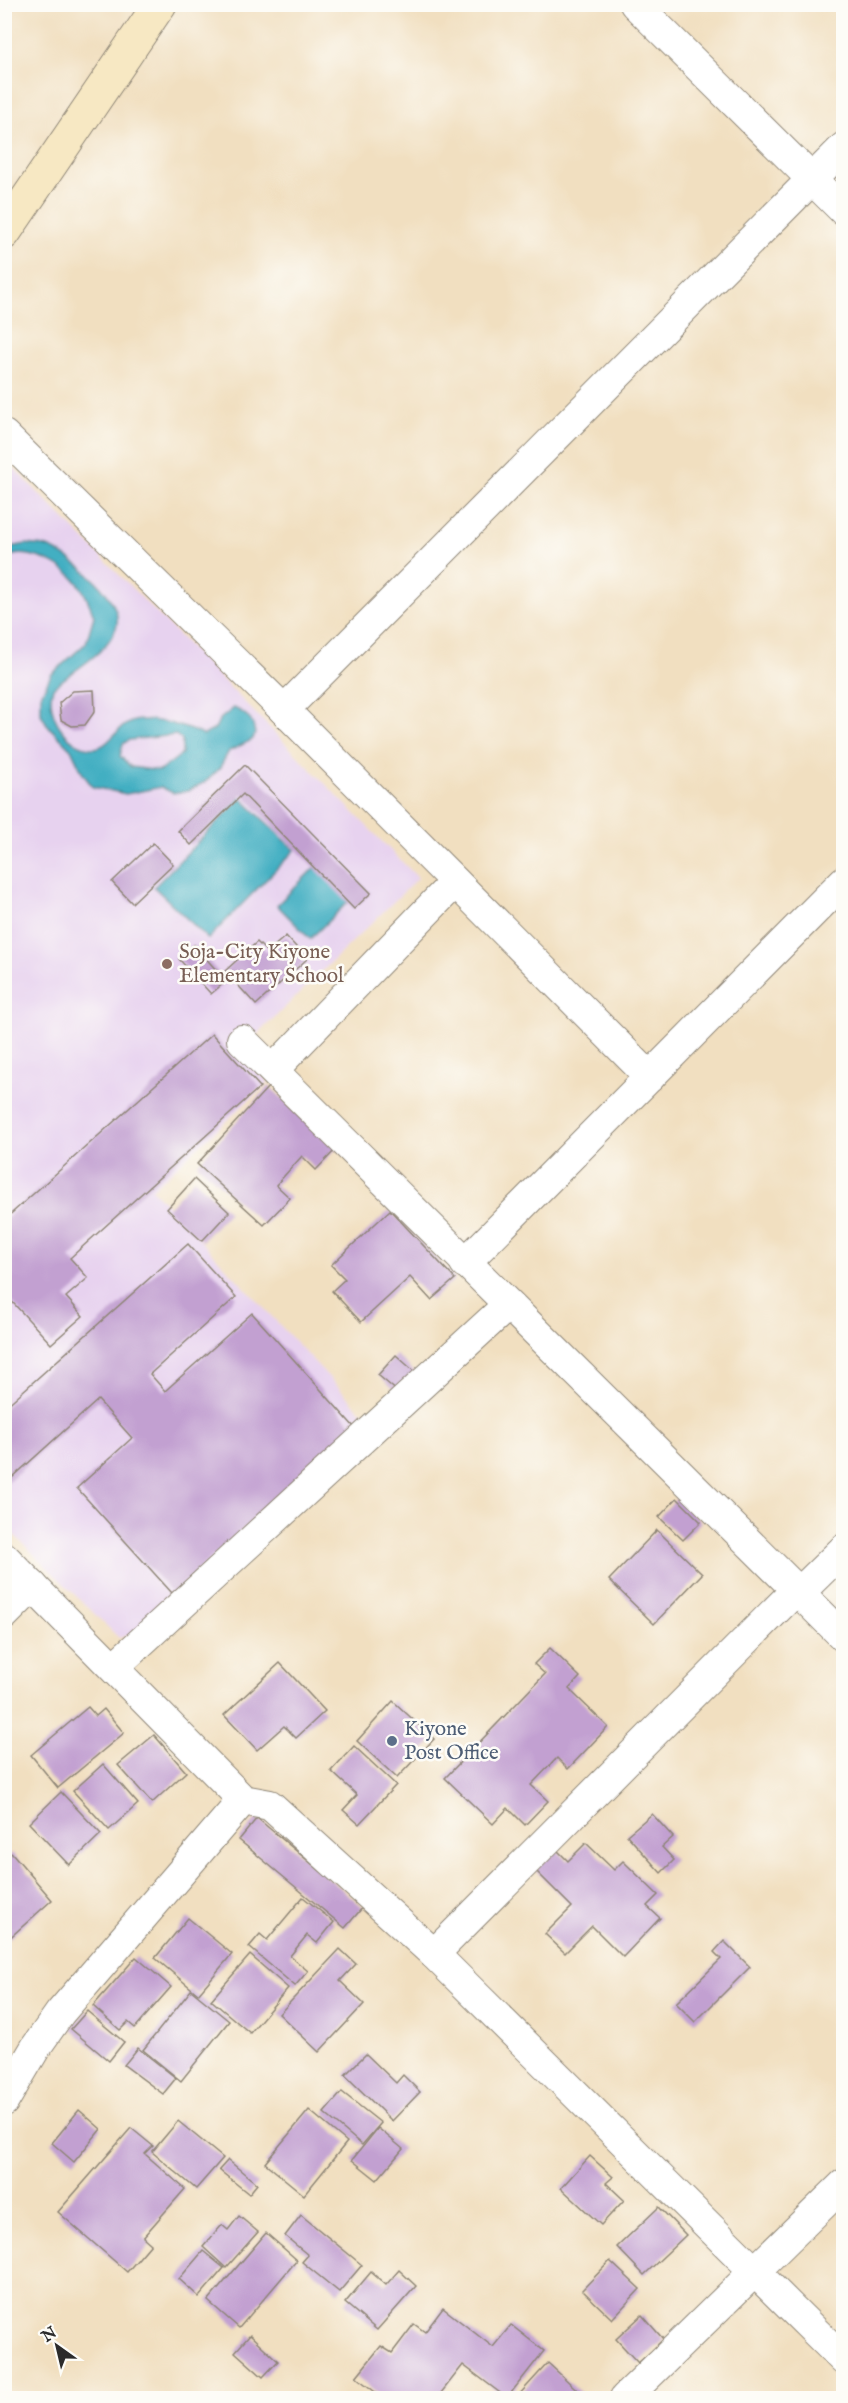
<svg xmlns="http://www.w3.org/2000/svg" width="848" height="2403" font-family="'IM FELL English',serif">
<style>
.built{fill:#e7d2ef}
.water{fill:#43afc2;stroke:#376d76;stroke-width:1.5;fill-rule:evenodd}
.building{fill:#c2a0d1}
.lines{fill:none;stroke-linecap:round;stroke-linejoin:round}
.street-casing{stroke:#8e8576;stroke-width:32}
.secondary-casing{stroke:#8e8576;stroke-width:35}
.street{stroke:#fff;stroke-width:30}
.secondary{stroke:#f7e8c3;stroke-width:33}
.education-dot{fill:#8d6e63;stroke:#fdfcf7;stroke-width:2}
.service-dot{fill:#5c6f8a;stroke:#fdfcf7;stroke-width:2}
.labels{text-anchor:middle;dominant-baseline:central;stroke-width:5;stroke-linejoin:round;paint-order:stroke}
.education-label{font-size:21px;fill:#785e54;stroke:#fdfcf7;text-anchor:start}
.service-label{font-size:21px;fill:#4e5e75;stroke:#fdfcf7;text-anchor:start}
</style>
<rect width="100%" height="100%" fill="#fdfcf7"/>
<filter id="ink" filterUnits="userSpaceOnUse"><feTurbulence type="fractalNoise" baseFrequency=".0167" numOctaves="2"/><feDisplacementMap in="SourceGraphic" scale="12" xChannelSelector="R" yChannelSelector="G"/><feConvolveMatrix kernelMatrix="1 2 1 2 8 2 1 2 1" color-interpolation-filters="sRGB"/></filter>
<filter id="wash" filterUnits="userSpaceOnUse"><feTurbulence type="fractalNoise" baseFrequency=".008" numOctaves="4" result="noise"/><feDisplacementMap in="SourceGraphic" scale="24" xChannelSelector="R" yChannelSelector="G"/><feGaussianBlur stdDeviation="1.35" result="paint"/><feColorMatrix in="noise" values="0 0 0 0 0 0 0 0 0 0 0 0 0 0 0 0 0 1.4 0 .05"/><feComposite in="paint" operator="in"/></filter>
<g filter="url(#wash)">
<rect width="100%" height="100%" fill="#f1dfc0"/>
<!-- built -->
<path class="built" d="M4,458L418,878L240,1051L269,1082L152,1189L369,1420L135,1633L119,1638L5,1526Z"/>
<!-- water -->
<g class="water">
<path d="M26,544C32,545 39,545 44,546C69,553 127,599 116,628C105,656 73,669 53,688C44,712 68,750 95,748C111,747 117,721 141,720C163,719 183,727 204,735L215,729L219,720L234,708C247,714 254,720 255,735L252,740L229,751L219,769L205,782L188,791L173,793L161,787L126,794L93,787L83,774L71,749L48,726L41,714V695L51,675L86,643L94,616C90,605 85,591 77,582C63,564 26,547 5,558V548ZM176,735L182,740V754L160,771L131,767L120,756L123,744L129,740Z"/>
<path d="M241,798L295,850L208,939L154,887Z"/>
<path d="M321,861L355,895L310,939L277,905Z"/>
</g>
<g id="blocks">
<!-- building -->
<g class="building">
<path d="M94,690L95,711L85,725L72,726L61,720L59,703L73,691Z"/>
<path d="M245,765L371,893L354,909L243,794L191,845L178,831Z"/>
<path d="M153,843L173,864L132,903L112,882Z"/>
<path d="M286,936L307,959L256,1005L225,971L257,942L267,952Z"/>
<path d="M194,945L226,981L211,994L179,959Z"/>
<path d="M212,1034L260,1087L70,1258L88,1278L66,1297L83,1316L51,1344L4,1293V1220Z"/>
<path d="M269,1086L337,1148L316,1170L302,1156L276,1185L290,1198L264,1225L197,1164Z"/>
<path d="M194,1179L229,1212L202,1241L167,1209Z"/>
<path d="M390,1210L455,1279L431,1300L410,1277L361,1322L332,1291L345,1279L331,1265Z"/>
<path d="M188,1244L236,1297L150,1374L165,1391L252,1313L355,1428L172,1593L77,1488L132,1438L98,1400L4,1485V1408Z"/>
<path d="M396,1355L416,1373L398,1392L378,1375Z"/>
<path d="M677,1498L701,1522L683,1540L659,1517Z"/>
<path d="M657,1530L702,1574L654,1624L609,1580Z"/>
<path d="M550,1648L580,1677L569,1689L608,1727L568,1769L557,1758L531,1785L548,1801L525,1825L508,1808L493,1824L445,1778L545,1674L534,1664Z"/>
<path d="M280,1663L325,1711L296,1738L284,1726L257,1750L224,1715Z"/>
<path d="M393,1701L434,1739L397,1778L357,1741Z"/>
<path d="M88,1707L96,1716L104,1709L124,1733L58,1788L31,1755Z"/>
<path d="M154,1735L186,1772L152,1803L118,1765Z"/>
<path d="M354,1746L396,1785L359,1824L343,1810L357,1795L331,1771Z"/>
<path d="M103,1764L138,1804L109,1830L73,1791Z"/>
<path d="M61,1792L101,1834L69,1865L29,1823Z"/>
<path d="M652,1814L673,1837L662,1847L674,1860L661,1873L627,1835Z"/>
<path d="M257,1818L363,1907L345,1928L239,1840Z"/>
<path d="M586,1843L614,1870L623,1861L658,1895L647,1906L660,1918L623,1957L592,1926L565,1953L545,1934L572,1907L535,1870L556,1849L568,1861Z"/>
<path d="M12,1853L52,1900L5,1942V1859Z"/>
<path d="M303,1897L334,1922L317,1943L307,1935L290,1956L308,1971L295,1986L249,1947L260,1934L267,1940Z"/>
<path d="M188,1918L232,1954L198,1994L155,1958Z"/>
<path d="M724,1941L750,1967L695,2022L676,2003L721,1959L714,1952Z"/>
<path d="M340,1949L356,1964L340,1981L364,2004L319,2052L279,2014Z"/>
<path d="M250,1955L288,1988L250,2033L211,2000Z"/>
<path d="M136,1957L171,1987L135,2028L128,2022L120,2030L93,2006Z"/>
<path d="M191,1990L229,2021L181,2081L143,2050Z"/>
<path d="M87,2011L124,2042L109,2061L71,2029Z"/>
<path d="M138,2048L176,2078L163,2094L124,2065Z"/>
<path d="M366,2054L396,2083L403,2075L420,2092L392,2121L345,2075Z"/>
<path d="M342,2092L381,2123L362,2145L324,2113Z"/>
<path d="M79,2110L101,2129L74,2162L52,2143Z"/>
<path d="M309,2110L347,2142L304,2195L265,2163Z"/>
<path d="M178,2121L223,2158L196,2189L152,2152Z"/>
<path d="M131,2128L153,2146L145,2154L185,2189L143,2237L151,2244L127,2272L58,2212Z"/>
<path d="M378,2128L403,2149L377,2180L352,2160Z"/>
<path d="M590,2156L613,2177L606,2183L624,2200L601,2225L561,2188Z"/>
<path d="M228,2160L257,2184L249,2194L219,2170Z"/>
<path d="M659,2207L686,2235L644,2275L617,2247Z"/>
<path d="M301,2215L362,2265L339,2292L302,2262L308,2255L285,2236Z"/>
<path d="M239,2216L258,2232L226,2268L203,2247L222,2225L228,2230Z"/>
<path d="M266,2233L297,2260L239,2328L208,2301Z"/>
<path d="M203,2251L224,2268L199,2297L179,2279Z"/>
<path d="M610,2261L640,2289L612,2319L582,2290Z"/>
<path d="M399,2270L416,2286L377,2330L345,2303L371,2272L386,2285Z"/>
<path d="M443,2308L493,2347L511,2325L544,2351L507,2398L463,2365L437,2398H383L356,2377L381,2346L392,2353L414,2324L425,2332Z"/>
<path d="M642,2315L664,2340L638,2363L616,2339Z"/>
<path d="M250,2335L278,2361L263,2377L235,2352Z"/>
<path d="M548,2363L586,2398H516Z"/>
</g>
</g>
</g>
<g filter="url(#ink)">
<use href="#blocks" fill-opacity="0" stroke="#8e8576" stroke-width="1.5"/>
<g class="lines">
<defs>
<g id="street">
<path d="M635,4L844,211"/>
<path d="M4,435L284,710L650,1077"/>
<path d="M284,710L844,147"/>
<path d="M242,1040L844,1637"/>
<path d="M273,1070L455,882"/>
<path d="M465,1263L844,881"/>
<path d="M4,1557L243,1800L270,1805L434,1954L844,2360"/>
<path d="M799,1593L844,1549"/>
<path d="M4,1615L33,1586"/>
<path d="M114,1667L508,1305"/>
<path d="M434,1954L796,1590"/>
<path d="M4,2101L36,2047L60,2013L243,1800"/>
<path d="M625,2398L844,2184"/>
</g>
<path id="secondary" d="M4,233L160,4"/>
</defs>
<!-- street casing -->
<use href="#street" class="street-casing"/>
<!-- secondary casing -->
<use href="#secondary" class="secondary-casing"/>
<!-- street -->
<use href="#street" class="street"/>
<!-- secondary -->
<use href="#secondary" class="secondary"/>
</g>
</g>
<!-- markers -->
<circle class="education-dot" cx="167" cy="964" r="6"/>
<circle class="service-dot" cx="392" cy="1741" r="6"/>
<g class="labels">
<!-- education labels -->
<g class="education-label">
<text x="179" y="952">Soja-City Kiyone<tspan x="179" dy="24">Elementary School</tspan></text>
</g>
<!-- service labels -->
<g class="service-label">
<text x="404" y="1729">Kiyone<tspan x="404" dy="24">Post Office</tspan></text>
</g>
</g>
<!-- margin -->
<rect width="848" height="2403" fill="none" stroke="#fdfcf7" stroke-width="24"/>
<!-- north arrow -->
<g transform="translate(57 2346) rotate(326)" stroke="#fdfcf7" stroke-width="4.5" paint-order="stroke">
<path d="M0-4.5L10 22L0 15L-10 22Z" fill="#2b2b2b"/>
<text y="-9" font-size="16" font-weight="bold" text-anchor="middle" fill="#2b2b2b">N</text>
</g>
</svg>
